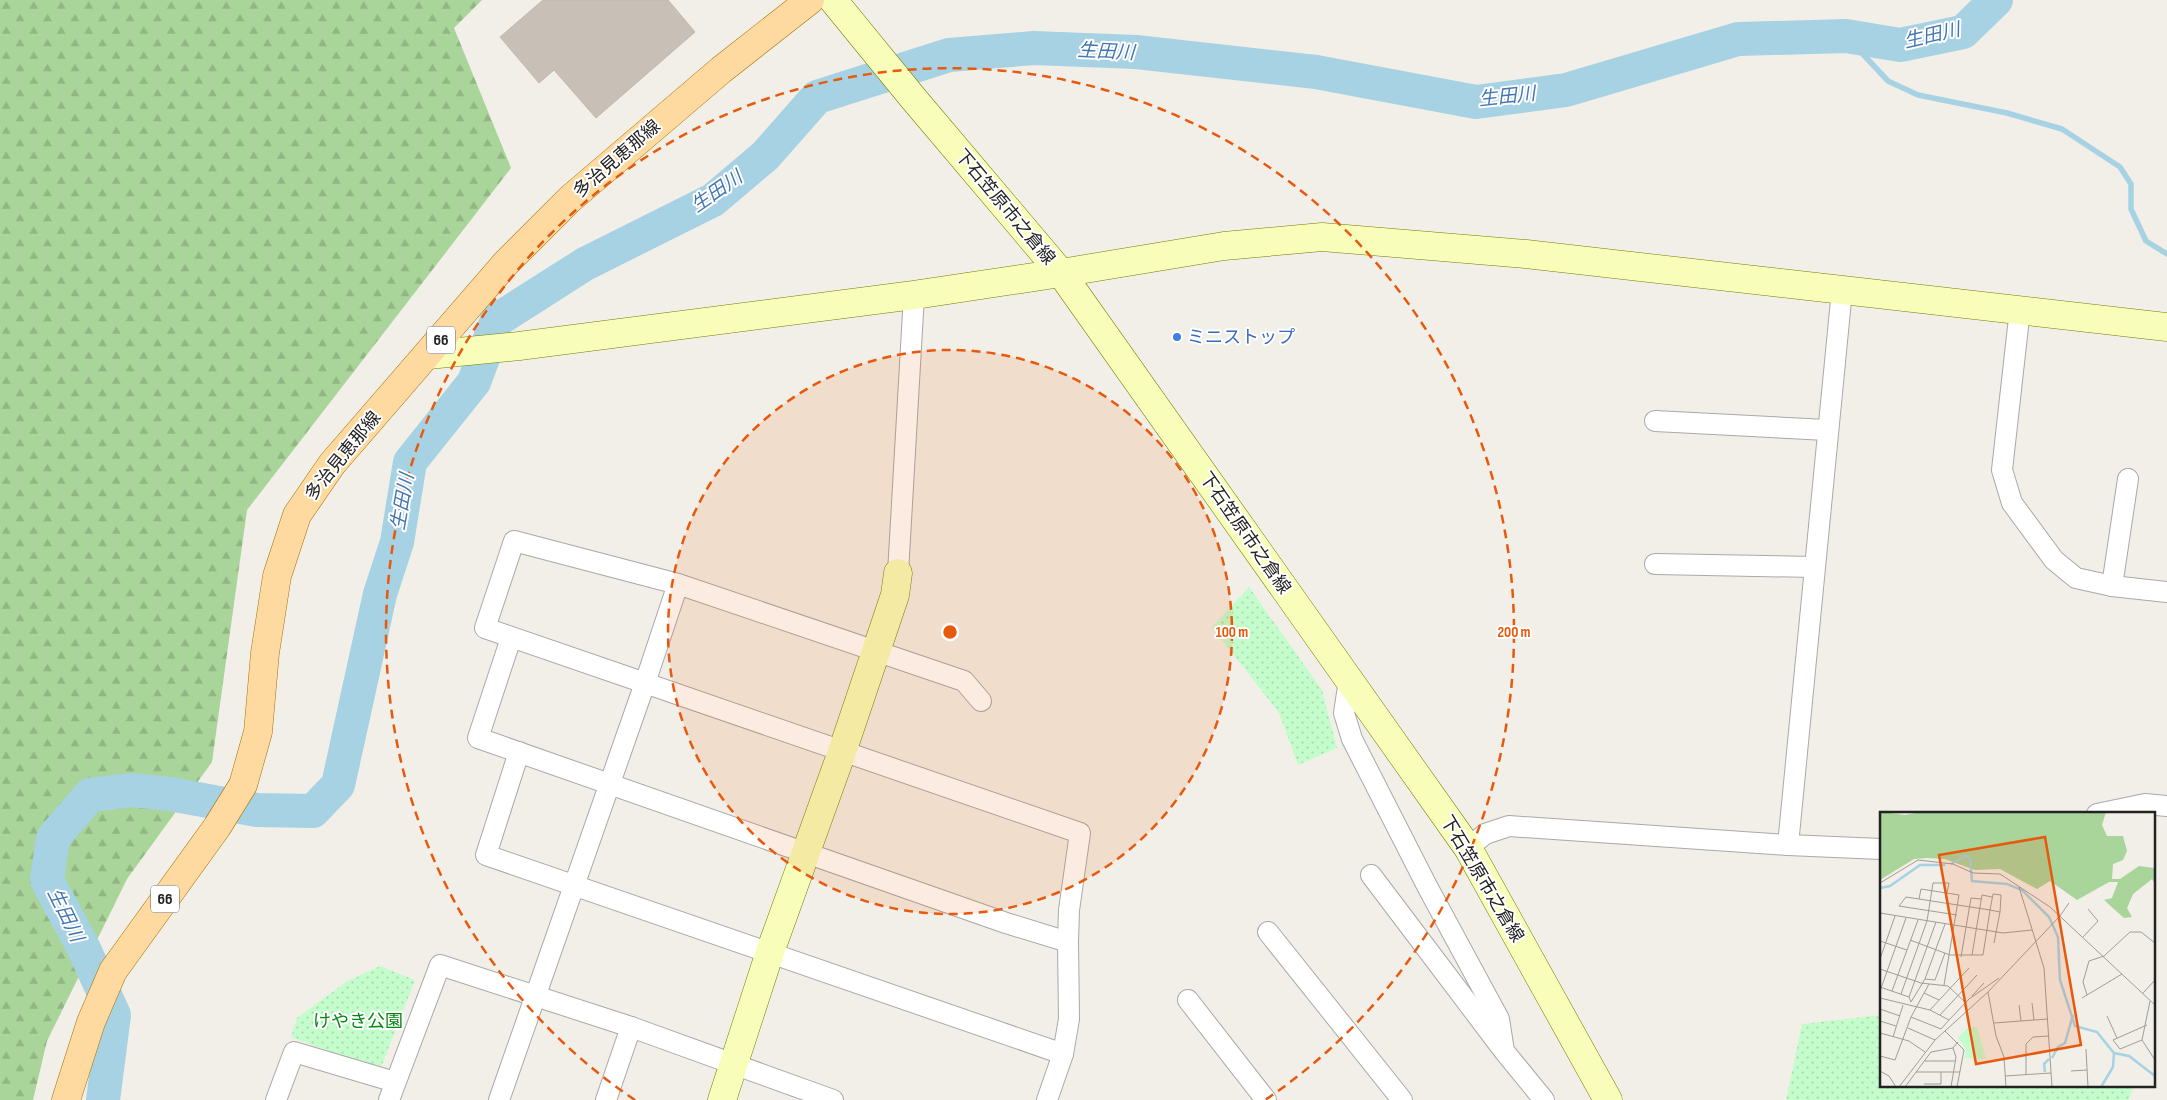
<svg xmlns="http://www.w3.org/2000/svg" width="2167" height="1100" font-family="'Sofia Sans Condensed','Noto Sans JP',sans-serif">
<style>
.forest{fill:url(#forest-firs)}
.park{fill:url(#park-dots)}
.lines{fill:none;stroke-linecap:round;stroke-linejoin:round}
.stream{stroke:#a6d2e3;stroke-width:5.5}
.river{stroke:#a6d2e3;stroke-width:34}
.building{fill:#c8bfb7;stroke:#c6b7a9}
.street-casing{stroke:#a9a9a9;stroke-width:22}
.secondary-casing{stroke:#6e8100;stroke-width:29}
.primary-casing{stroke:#9f7200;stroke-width:29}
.street{stroke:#fff;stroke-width:20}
.secondary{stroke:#f8feba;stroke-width:28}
.primary{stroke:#ffdaa0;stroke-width:28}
.ring{fill:none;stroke:#e8590c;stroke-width:2.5;stroke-dasharray:9 6}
.shop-dot{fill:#3f7fe0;stroke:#fff;stroke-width:2}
.labels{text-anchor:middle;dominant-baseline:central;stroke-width:4;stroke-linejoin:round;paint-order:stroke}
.shield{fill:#fff;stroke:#646464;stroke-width:1}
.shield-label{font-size:16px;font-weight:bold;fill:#222}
.street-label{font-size:18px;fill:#222;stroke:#fff}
.shop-label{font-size:18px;fill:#366cbe;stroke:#fff;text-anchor:start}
.park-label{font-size:18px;fill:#058615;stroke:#fff}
.water-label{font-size:19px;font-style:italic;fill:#4376b2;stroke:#fff}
.inset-river{fill:none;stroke:#a6d2e3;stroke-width:2.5}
.inset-road{fill:none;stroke:#9f9d99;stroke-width:1}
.view{fill:#e8590c;fill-opacity:0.15;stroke:#e8590c;stroke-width:2.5}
.inset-edge{fill:none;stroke:#222;stroke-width:2.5}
.centre{fill:#e8590c;stroke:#fff;stroke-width:2.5}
.ring-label{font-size:15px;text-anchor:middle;font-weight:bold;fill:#e8590c;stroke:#fff;stroke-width:4;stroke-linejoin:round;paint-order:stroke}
</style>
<defs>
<pattern id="forest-firs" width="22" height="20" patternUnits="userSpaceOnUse" patternTransform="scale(1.25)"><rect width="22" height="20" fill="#a9d49a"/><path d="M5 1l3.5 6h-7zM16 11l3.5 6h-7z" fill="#91b684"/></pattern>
<pattern id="park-dots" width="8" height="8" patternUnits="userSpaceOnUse" patternTransform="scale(1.25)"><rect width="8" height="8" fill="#c4fdcb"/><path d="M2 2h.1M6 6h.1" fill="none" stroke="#a8d9ae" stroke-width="1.8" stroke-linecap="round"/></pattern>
</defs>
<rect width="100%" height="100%" fill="#f2efe8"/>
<!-- forest -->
<path class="forest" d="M0,0H482L454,28L511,168L247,510L212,762L127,879L47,1041L33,1100H0Z"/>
<!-- park -->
<g class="park">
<path d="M1249,587L1322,690L1337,748L1298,765L1279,713L1212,627Z"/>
<path d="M380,966L415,980L380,1070L291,1037L297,1018L346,982Z"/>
<path d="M1881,1015V1086H2134L2128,1100H1786L1802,1024Z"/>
</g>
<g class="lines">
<!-- stream -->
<path class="stream" d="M1846,36L1888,81L1918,95L2007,113L2062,129L2120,167L2131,184V209L2146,241L2167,254"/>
<!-- river -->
<path class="river" d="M103,1100L114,1015L84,949L47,880L53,838L90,795L132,790L170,794L257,810L313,811L338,785L380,594L397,542L410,462L474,382L497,320L585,264L713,200L765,156L817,97L949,55L1034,48L1136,52L1316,72L1476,102L1566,90L1738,39L1846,36L1900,45L1963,32L1996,0"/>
</g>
<!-- building -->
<path class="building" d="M543,0H668L695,32L596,118L554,70L539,83L500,37Z"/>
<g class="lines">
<defs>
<g id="street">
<path d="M2020,309L2002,470L2012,503L2054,560L2076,578L2112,586L2167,592"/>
<path d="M1655,421L1827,430"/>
<path d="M1655,564L1813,567"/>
<path d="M898,573L914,295"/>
<path d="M678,584L514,541L485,628L645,683L678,584L964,681L981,701"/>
<path d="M2112,586L2128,479"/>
<path d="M511,638L478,738L1006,923L1068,942L1069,1019L1063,1054L1047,1100"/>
<path d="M1349,680L1344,713L1352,739L1427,886L1499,1019L1504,1051L1544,1100"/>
<path d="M519,752L486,855L1063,1054"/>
<path d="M2097,814L2145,804L2167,806"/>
<path d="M1788,845L1842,290"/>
<path d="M1468,848L1485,834L1509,826L1788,845L1881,849"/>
<path d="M1371,875L1501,1047"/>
<path d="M1268,932L1402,1100"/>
<path d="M1188,1000L1266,1100"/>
<path d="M276,1100L294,1052L395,1082"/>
<path d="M389,1100L440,965L631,1027L833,1100"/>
<path d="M499,1100L645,683L1080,833L1069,910L1068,942"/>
<path d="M606,1100L631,1027"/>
</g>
<g id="secondary">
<path d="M833,0L913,98L1061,273L1468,848L1608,1100"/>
<path d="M428,355L519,346L914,295L1061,273L1224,246L1322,237L1526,254L2167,327"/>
<path d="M722,1100L770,952L842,752L895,595L898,573"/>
</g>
<path id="primary" d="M66,1100L91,1022L113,971L217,827L243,785L258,732L265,653L277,576L297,515L332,464L506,263L570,199L721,70L810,0"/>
</defs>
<!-- street casing -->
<use href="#street" class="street-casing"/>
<!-- secondary casing -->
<use href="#secondary" class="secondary-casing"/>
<!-- primary casing -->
<use href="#primary" class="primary-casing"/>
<!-- street -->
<use href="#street" class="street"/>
<!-- secondary -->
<use href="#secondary" class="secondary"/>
<!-- primary -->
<use href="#primary" class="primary"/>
</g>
<!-- distance rings -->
<circle cx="950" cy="632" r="282" fill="#e8590c" fill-opacity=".12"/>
<g class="ring">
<circle cx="950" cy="632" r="282"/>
<path d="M635 1100A564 564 0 1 1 1265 1100"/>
</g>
<!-- markers -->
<circle class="shop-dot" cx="1177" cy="337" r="5"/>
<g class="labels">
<!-- shield labels -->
<g class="shield">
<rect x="427" y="326.5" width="28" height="27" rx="4"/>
<rect x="151" y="885.5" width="28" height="27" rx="4"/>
</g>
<g class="shield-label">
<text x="441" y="340">66</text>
<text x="165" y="899">66</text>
</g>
<!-- street labels -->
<g class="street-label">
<text transform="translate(617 159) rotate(-41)">多治見恵那線</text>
<text transform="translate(1005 207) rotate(50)">下石笠原市之倉線</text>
<text transform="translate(343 456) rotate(-51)">多治見恵那線</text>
<text transform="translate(1245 533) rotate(55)">下石笠原市之倉線</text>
<text transform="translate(1482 879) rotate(59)">下石笠原市之倉線</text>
</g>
<!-- shop labels -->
<g class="shop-label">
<text x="1187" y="337">ミニストップ</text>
</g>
<!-- park labels -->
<g class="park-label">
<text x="358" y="1021">けやき公園</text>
</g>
<!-- water labels -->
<g class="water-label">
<text transform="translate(1932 36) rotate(-13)">生田川</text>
<text transform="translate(1106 52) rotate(3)">生田川</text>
<text transform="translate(1507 97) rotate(-6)">生田川</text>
<text transform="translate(717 192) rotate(-35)">生田川</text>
<text transform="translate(403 502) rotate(-80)">生田川</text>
<text transform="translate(65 915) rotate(64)">生田川</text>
</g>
</g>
<!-- overview -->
<g transform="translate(1880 812)">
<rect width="275" height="275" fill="#f2efe8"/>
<path d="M3,0L25,3L41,0H226L222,13L227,24H243L247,39L243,48L233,52L232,67H240L259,54L275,56V72L272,67L253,82L247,96L252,105L244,106L224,88L232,86L238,70H229L197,88L170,69L157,77L120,57L95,58L65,47L47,46L34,47L0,68V2Z" fill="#a9d49a"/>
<path d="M88,215H97L106,247L85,246L86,237L78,226Z" fill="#c4fdcb"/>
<path class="inset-river" d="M71,52L85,44L90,47L92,69L127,72L142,78L169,105L178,125L180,168L195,214L217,220L234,241L249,244L275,264M0,76L10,74L40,53H65M172,246L178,235L185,231L193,203M165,260L164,252L169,247M221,275L233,255L234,241"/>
<path class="inset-road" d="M0,71L38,48L73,52L93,61L120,62L170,95L275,193M139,75L164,156L172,275M39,87L41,77L79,83L64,173M0,101L123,121L152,118M77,103L19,94L26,85L110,98L103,143H92M180,104L189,91M203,125L218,109L208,97M30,128L70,143H92L102,83L112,85M0,129L27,138M114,131L120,100L110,98L113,82L121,83L120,100M81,145L91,86L101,87M0,147L15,104M0,157L41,171L68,174L86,191M45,167L55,168L65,141M0,175L29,185L31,190L45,167L65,112M0,179L26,106M12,179L38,108M108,180L116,224L124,245L126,275M44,181L59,188M263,181L275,168M21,182L47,109L53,71H69L67,81M207,183L203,170L209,149L224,144L250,120H261L275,131M92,184L104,171M29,185L56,110M0,186L50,198L69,208L89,187L119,166M202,186L242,162M270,189L262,228L275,248M152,191L154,208M139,193L141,209M0,197L20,204M50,198L89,156M60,203L97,163M227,204L237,226M31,205L61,217L69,208M0,209L16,214M114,211L168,207M28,216L55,228M65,219L84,238L77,275M0,221L29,229L45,240M13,225L23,193M262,228L240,237L233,228L267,213M206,237L208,275M0,244L15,248L31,205L49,172M45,249H75M0,259L9,264L16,275M191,259L207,258M36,260H80M146,263V232L153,225L169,224M125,264L171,261M44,272H61V260M19,275L55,228L108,180L180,104M25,275L51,240L73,236L78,230M71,275L76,245L73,236"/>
<path class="view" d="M165,25L201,233L96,252L59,43Z"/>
<rect width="275" height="275" class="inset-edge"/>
</g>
<circle cx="950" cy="632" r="8" class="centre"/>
<g class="ring-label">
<text x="1232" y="637">100 m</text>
<text x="1514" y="637">200 m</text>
</g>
</svg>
